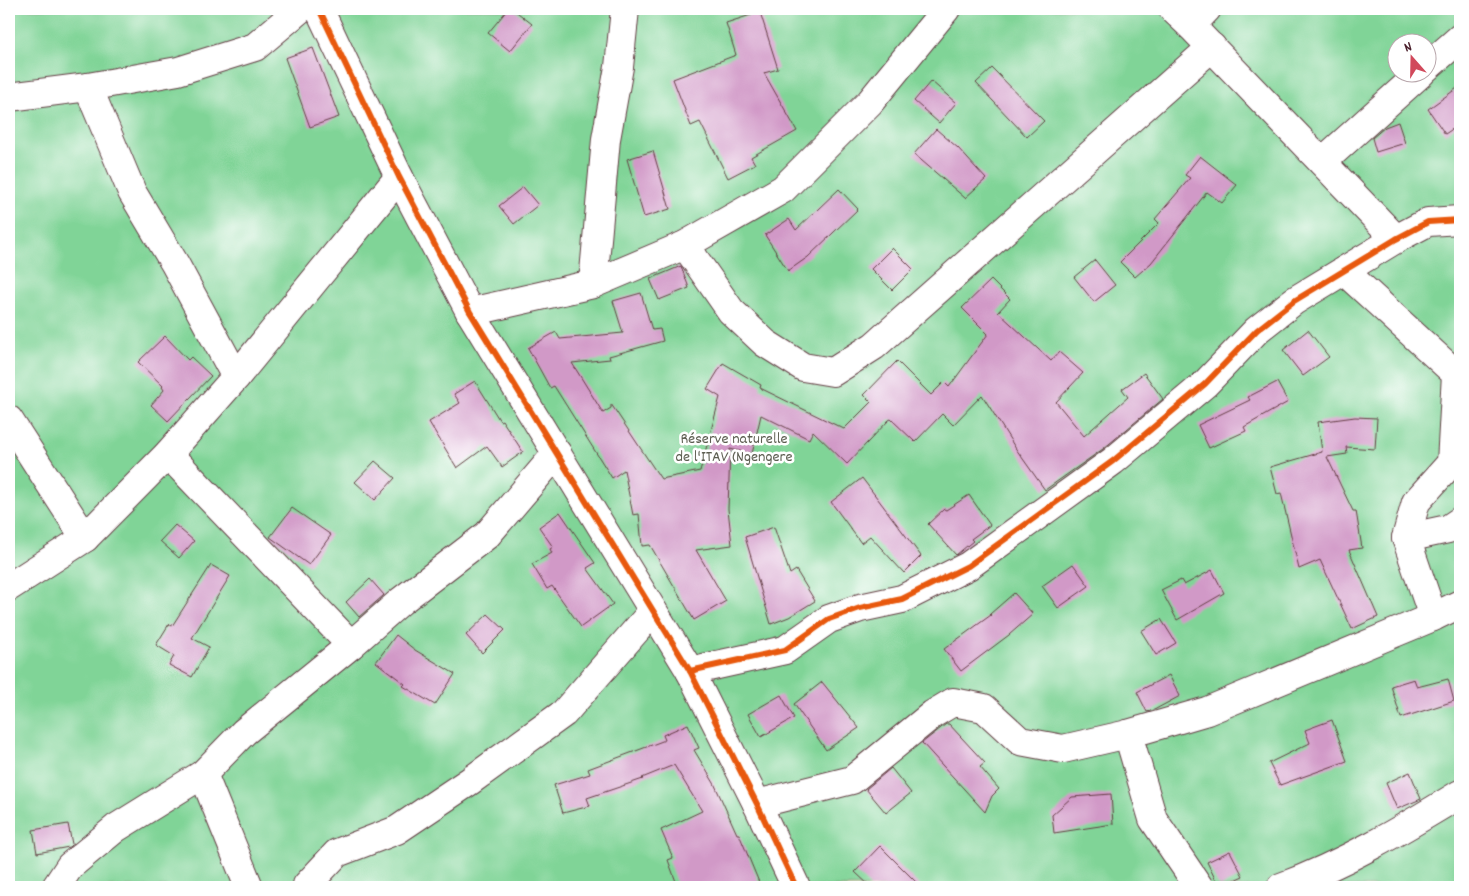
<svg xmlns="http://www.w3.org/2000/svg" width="1469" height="896" font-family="Dekko,sans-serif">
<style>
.green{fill:#80d497;stroke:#657a61;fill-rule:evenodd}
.building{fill:#d199c7}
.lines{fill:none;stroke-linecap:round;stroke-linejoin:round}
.minor-casing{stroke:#633d43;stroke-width:30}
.minor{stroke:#fff;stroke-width:28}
.cycleway-casing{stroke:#fff;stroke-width:9}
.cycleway{stroke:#e8590c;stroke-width:6}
.labels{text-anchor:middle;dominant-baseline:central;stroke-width:5;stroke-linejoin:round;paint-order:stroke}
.park-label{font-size:16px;fill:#5d5e51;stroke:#fff}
</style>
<rect width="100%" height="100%" fill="#fff"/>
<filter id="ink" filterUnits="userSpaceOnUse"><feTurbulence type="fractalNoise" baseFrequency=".02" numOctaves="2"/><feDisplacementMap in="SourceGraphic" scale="10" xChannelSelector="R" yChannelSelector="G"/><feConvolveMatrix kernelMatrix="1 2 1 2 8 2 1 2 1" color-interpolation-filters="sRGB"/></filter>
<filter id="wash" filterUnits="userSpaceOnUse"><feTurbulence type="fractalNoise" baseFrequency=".0096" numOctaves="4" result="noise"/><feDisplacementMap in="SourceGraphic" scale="20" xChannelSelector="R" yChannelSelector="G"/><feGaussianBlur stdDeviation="1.12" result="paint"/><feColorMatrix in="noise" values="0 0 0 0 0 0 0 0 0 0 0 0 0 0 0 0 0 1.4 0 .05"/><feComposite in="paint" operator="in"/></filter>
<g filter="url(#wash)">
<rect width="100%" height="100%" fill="#eee7cb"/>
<!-- green -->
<path class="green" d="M9,9H1460V887H9ZM1396,42H1426V72H1396Z"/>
<g id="blocks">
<!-- building -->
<g class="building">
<path d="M508,9H513L532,24L510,51L488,33Z"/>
<path d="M760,12L778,69L764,73L797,131L751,157L755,164L728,178L700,122L691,126L673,79L736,55L726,23Z"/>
<path d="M313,48L339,117L310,127L285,58Z"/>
<path d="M992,68L1044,121L1027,137L976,83Z"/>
<path d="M931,81L956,103L939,123L914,101Z"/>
<path d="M1460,86V124L1445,134L1428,109Z"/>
<path d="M1398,122L1405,143L1376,152L1372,138L1385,127Z"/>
<path d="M936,129L958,148L986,179L965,198L914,154Z"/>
<path d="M653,151L670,209L644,217L627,159Z"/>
<path d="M1200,156L1237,185L1222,203L1207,192L1151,263L1135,277L1120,262L1159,223L1155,219L1190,178L1185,175Z"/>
<path d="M523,187L538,205L514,224L499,206Z"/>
<path d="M839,189L858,209L808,257L788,271L765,235L789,219L796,230Z"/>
<path d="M892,248L913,269L892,290L871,269Z"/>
<path d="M1095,260L1115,285L1094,302L1074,277Z"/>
<path d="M681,266L689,288L659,300L650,279Z"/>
<path d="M991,280L1010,299L998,312L1051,361L1059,352L1083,373L1056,402L1084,436L1128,397L1122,389L1144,373L1163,399L1103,449L1045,490L1016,449L982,395L953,425L942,414L915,442L891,419L889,420L847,464L813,431L809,439L761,415L752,454L730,449L728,509L732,545L696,550L726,601L694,620L650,545L642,546L639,514L633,515L624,470L612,478L554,386L550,388L528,348L556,332L560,339L623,333L613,301L641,293L652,330L660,329L663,341L609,356L610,359L572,363L603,413L611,408V404L661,479L700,471L720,397L707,389L723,363L761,385L760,388L844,429L871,402L864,395L897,361L931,395L944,382L949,387L988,334L962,308Z"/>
<path d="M1308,330L1329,357L1303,376L1283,350Z"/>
<path d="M165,336L188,360L191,357L211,376L168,421L151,405L164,390L162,387L163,386L138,362Z"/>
<path d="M475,381L500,421L502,420L523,452L502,467L487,446L457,468L429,422L460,403L454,394Z"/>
<path d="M1277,382L1288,402L1244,427L1246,431L1209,448L1198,425L1250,400L1248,397Z"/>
<path d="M1355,417L1377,418L1375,449L1346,447L1347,454L1327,457L1353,511H1356L1362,548L1349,550L1378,617L1352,629L1320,560L1299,569L1281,493L1277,494L1270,467L1322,452L1318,422Z"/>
<path d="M375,461L395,478L375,500L355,482Z"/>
<path d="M862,478L921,556L904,573L870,536L861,543L831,502Z"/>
<path d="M969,495L990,525L971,539L973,541L956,555L928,524L944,509L946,510Z"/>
<path d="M292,508L331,535L309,565L270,537Z"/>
<path d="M560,512L595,563L587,568L613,604L581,627L552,586L547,589L532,564L552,553L550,549L553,547L539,527Z"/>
<path d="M175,525L194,541L179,558L160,541Z"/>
<path d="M774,527L790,574L796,570L815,601L789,617L771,624L745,537Z"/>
<path d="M1073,564L1089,586L1058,608L1042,586Z"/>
<path d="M211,565L230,576L192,638L209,647L192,677L169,665L174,656L156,645L169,624L172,626Z"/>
<path d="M1212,570L1224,593L1177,620L1161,590L1181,580L1184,585Z"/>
<path d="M370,579L384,595L359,617L346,602Z"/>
<path d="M1014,593L1033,614L1009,635L961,671L944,649L991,615L990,614Z"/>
<path d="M488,614L505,630L482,653L466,635Z"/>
<path d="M1161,619L1176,643L1156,655L1141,631Z"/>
<path d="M396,635L415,650L455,674L435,705L403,686L405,684L376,662Z"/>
<path d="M1169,675L1180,696L1154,710L1147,712L1137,692Z"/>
<path d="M1414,679L1417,687L1448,679L1454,701L1401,718L1391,686Z"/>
<path d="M822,682L859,728L826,750L794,704Z"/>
<path d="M781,695L794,718L761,737L748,714Z"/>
<path d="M1332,720L1347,761L1280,785L1269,763L1310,743L1305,730Z"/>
<path d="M688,724L699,748L694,750L714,783L737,834H739L761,887H678L668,860L673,858L661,830L702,811L674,765L642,778L643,779L587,798L590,806L563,813L554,785L590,774L588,769L665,740L663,735Z"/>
<path d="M946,724H949L985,763L980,767L999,789L992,796L985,812L922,743Z"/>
<path d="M891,768L911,793L886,813L866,789Z"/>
<path d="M1410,772L1421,799L1397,809L1386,783Z"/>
<path d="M1111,794L1113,824L1054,833L1052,815L1072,797Z"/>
<path d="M68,824L72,844L69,847L37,853L33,830Z"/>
<path d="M880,846L921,887H871L855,872Z"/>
<path d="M1230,851L1243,876L1219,887L1207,862Z"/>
</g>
</g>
</g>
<g filter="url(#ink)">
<use href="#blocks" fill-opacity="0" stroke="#633d43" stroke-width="1"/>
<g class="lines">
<defs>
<g id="minor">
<path d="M319,9L399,177L470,312L690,671L757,804L796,887"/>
<path d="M1173,9L1191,26L1396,239"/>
<path d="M1191,26L1207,9"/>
<path d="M1426,68L1460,38"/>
<path d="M88,87L132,192L175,264L236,377"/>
<path d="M9,97L88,87L178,71L255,47L300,9"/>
<path d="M1322,162L1422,72"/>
<path d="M685,245L731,311L765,343L803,367L833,372L874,346L1212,47"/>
<path d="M1344,271L1456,374L1451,463L1416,502L1406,538L1433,617"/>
<path d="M593,284L685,245L783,189L870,102L946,9"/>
<path d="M470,312L593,284L606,139L619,67L625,9"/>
<path d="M9,420L85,538"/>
<path d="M168,454L351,645"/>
<path d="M1406,538L1448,529L1460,521"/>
<path d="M9,587L85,538L168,454L236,377L399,177"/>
<path d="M690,671L785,650L829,619L860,608L902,599L968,566L1113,461L1205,384L1257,330L1294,301L1396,239L1428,222L1460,220"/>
<path d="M1128,734L1153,819L1199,887"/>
<path d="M203,774L249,887"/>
<path d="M757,804L852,780L933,714L953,702L984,708L1020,741L1063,749L1128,734L1207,711L1433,617L1460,604"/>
<path d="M56,887L70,866L116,828L203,774L244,732L351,645L401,601L487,535L557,453"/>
<path d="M307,887V885L337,853L397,830L470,781L564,713L653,611"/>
<path d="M1281,887C1344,864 1403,829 1460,794"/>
</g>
</defs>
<!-- minor casing -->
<use href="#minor" class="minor-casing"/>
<!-- minor -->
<use href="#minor" class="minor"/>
<defs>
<g id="cycleway">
<path d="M319,9L399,177L470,312L690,671L757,804L796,887"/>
<path d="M690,671L785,650L829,619L860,608L902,599L968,566L1113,461L1205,384L1257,330L1294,301L1396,239L1428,222L1460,220"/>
</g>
</defs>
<!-- cycleway casing -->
<use href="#cycleway" class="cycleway-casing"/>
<!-- cycleway -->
<use href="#cycleway" class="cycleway"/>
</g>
</g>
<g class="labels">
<!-- park labels -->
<g class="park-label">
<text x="734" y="439">Réserve naturelle<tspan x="734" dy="18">de l'ITAV (Ngengere</tspan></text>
</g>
</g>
<!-- margin -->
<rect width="1469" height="896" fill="none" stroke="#fff" stroke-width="30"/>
<!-- north arrow -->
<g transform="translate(1412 58) rotate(340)"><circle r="24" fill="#ffffff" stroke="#b7a5aa"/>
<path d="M0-4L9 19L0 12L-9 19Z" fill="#d1495b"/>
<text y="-8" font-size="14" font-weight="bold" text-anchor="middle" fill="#4a1f2b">N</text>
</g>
</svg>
